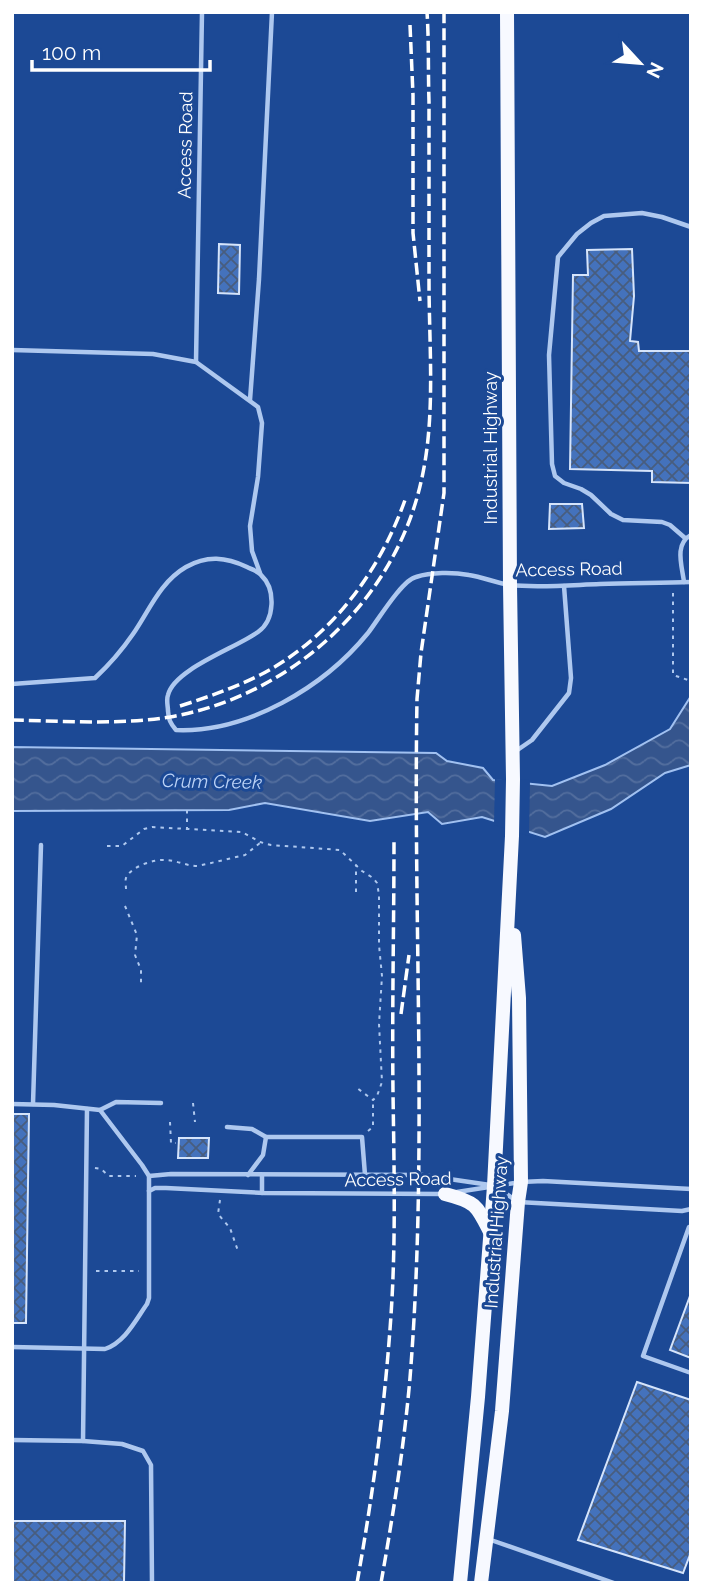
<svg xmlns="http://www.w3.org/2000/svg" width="703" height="1595" font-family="Raleway,sans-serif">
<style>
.water{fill:url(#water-waves);stroke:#a1c1f1;stroke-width:2}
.pier{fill:#1c4995}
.building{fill:url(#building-cross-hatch);stroke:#d5e4fb;stroke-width:2}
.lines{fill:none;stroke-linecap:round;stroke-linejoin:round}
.path{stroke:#aec8ef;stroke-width:2;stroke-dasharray:3.5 5;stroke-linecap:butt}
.lane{stroke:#aec8ef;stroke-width:4.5}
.primary{stroke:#f7f9ff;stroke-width:14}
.rail{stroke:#fff;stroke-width:3.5;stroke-dasharray:12 5;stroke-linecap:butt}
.labels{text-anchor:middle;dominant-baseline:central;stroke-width:6;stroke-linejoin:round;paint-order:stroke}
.street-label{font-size:18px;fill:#fff;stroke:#1c4995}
.water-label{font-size:19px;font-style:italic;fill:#bbd2f6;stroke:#1c4995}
</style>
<defs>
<pattern id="water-waves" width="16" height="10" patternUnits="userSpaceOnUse" patternTransform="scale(1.75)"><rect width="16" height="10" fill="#35558d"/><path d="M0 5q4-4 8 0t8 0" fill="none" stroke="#536e9e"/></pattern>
<pattern id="building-cross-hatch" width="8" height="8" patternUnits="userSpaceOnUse" patternTransform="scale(1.75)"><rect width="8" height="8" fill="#4472bc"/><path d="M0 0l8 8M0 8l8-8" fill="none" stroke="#485d7e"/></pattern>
</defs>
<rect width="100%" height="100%" fill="#1c4995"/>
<!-- water -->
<path class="water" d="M691,696V765L665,773L611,809L545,837L482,817L442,824L428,812L370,821L265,803L229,810L12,811V747L436,753L447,761L483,768L493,780L552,786L605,765L670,729Z"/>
<!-- pier -->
<path class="pier" d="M495,779L530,780L529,836L494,825Z"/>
<!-- building -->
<g class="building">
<path d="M219,244L240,245L239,294L218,293Z"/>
<path d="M632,249L634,296L630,341L638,342L639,351H691V483L652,482V471L570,469L573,275H588L587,250Z"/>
<path d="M550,504H582L584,528L549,529Z"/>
<path d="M12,1114H29L26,1323H12Z"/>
<path d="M179,1138H209L208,1158H178Z"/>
<path d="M690,1296H691V1358L670,1350Z"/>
<path d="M637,1382L691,1400V1552L683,1573L578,1540Z"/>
<path d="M12,1521H125L124,1583H12Z"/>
</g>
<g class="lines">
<!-- path -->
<g class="path">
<path d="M673,593V675L691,681"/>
<path d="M187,810V828"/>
<path d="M107,846H122L144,829L152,827L242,832L260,842L271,845L340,850L362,871L373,878L377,883L379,895V945L382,976L379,1024L382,1082L377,1096L373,1100L357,1088"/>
<path d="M126,889C126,887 125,880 126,878C130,867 154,859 165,860C176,860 186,866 198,866L245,855L260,843"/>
<path d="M356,892V865"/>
<path d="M125,906L137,935L135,955L141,970V983"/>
<path d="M193,1103L195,1122"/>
<path d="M170,1122L171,1143H176"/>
<path d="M368,1131L373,1127V1101"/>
<path d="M95,1168L101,1169L109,1176H136"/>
<path d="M220,1200L218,1214L230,1228L238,1251"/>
<path d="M96,1271H139"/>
</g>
<!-- lane -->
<g class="lane">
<path d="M12,350L153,354L196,362L258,407L262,423L258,477L250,526L252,551L260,573"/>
<path d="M196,362L202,12"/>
<path d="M250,400L259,279L272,12"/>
<path d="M685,538L670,525L662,522L623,520L611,514L591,495L581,489L564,483L555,476L552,464L549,355L558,257L577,234L591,223L604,216L642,213L662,217L691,227"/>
<path d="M684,582C682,566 674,544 691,535"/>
<path d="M12,684L95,678C109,665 122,650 133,634C149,611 160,582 186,567C207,555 226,557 247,567C251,569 258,571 261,575C276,589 275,620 258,632C236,648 174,669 168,695C166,700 168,706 168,711C169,720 170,723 176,730C247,733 324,687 368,633C378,620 402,580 416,577C431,572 453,572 469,575C483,577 496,583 510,585C538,588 572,585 600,584C631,583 661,583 691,582"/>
<path d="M516,751L532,740L569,693L571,678L564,586"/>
<path d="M12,1104L54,1105L100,1110L142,1165L149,1176V1298L147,1304C135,1321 125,1342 105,1349L12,1347"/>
<path d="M33,1104L41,845"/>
<path d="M100,1110L116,1102L161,1103"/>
<path d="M227,1127L252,1129L266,1137H362L365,1175"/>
<path d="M248,1175L263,1155L266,1137"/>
<path d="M149,1176L171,1174L422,1175L490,1185"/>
<path d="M498,1188L518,1202L682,1211L691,1209"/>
<path d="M149,1191L155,1188H166L264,1193L442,1194"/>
<path d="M457,1192L521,1182L543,1181L691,1189"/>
<path d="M262,1193V1175"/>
<path d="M689,1227L643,1356L691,1373"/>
<path d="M12,1440L83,1441L122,1444L143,1451L151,1465L152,1583"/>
<path d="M83,1441L87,1109"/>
<path d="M488,1539L614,1583"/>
</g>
<!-- primary -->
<g class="primary">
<path d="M445,1194C477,1202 477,1206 491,1234"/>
<path d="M460,1583L478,1397L494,1186L512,836L513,779L510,585L507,12"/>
<path d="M481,1583L502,1411L518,1202L521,1182L519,998L514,935"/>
</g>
<!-- rail -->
<g class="rail">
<path d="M410,25L413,95V233L420,301"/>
<path d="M180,706C208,697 234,688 260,675C330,639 379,573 405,500"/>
<path d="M12,720C64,721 119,725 170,717C291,696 394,602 421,482C436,418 429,347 429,281C429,222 429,162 429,102C428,72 429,42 427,12"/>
<path d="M401,1014L409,955"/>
<path d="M357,1583C373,1494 385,1405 391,1315C396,1241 394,1166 393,1092C392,1007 394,922 394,838"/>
<path d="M381,1583C393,1515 404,1447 410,1378C428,1153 413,925 417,699L421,653L444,493V12"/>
</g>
</g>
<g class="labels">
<!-- street labels -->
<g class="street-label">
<text transform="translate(185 145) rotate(-89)">Access Road</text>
<text transform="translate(490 448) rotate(-90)">Industrial Highway</text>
<text transform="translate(569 569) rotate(-1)">Access Road</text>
<text transform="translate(398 1179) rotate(-1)">Access Road</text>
<text transform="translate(496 1232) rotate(-86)">Industrial Highway</text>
</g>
<!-- water labels -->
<g class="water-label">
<text transform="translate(212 781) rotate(1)">Crum Creek</text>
</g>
</g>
<!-- border -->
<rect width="703" height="1595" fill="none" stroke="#ffffff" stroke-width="28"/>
<!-- north arrow -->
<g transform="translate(640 63) rotate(116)" stroke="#1c4995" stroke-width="5" paint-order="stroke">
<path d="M0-5L12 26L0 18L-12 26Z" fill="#ffffff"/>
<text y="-10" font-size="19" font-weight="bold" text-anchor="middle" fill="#ffffff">N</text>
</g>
<!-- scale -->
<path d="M32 60v10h178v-10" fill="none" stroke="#ffffff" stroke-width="3.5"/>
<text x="42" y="60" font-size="21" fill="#ffffff" stroke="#1c4995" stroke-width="5" paint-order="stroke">100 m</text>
</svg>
